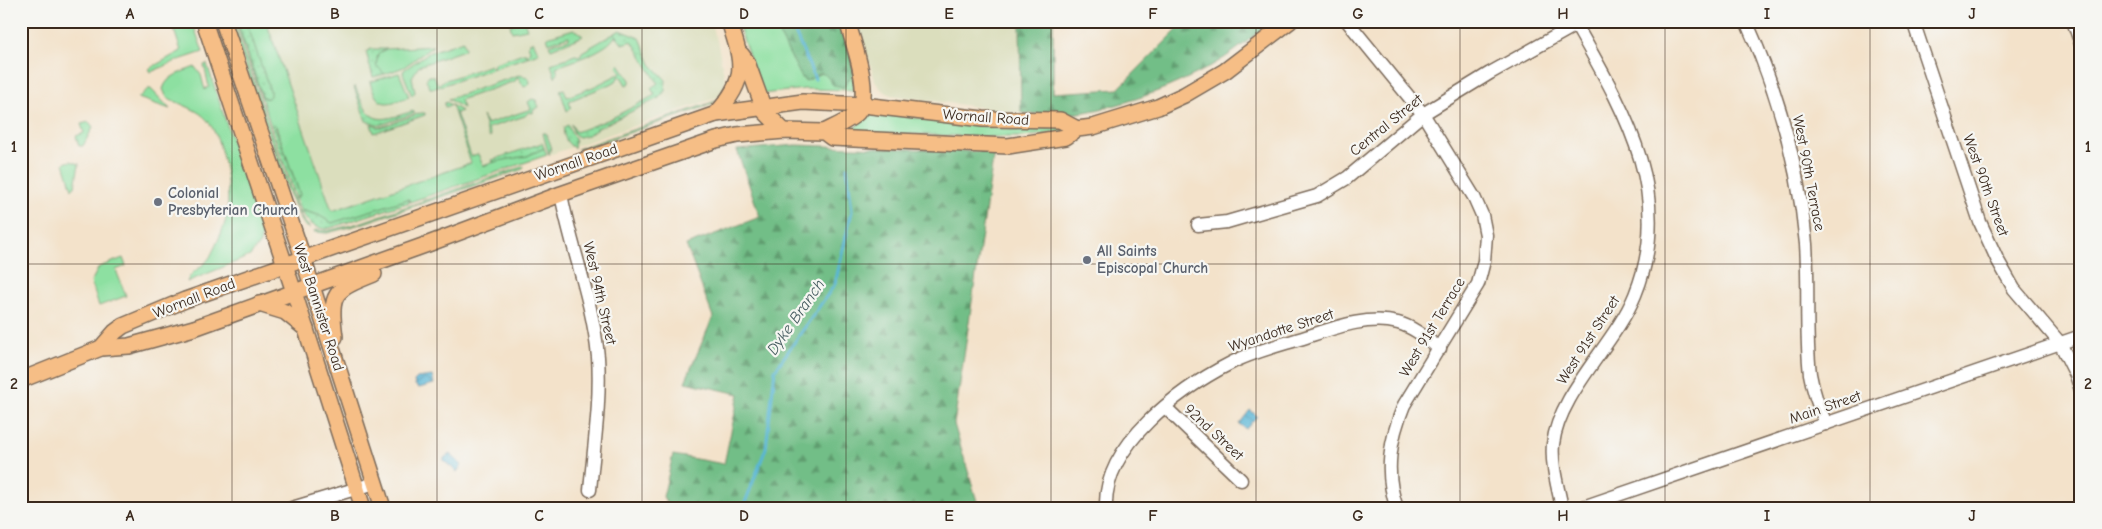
<svg xmlns="http://www.w3.org/2000/svg" width="2102" height="529" font-family="'Comic Neue',sans-serif">
<style>
.built{fill:#dbdebd}
.green{fill:#8de0a1;stroke:#648560}
.forest{fill:url(#forest-firs);stroke:#567452}
.garden{fill:url(#garden-dots);stroke:#648560}
.water{fill:url(#water-waves);stroke:#4a707a}
.lines{fill:none;stroke-linecap:round;stroke-linejoin:round}
.stream{stroke:#58b6d7;stroke-width:3}
.minor-casing{stroke:#7b6a5a;stroke-width:15}
.major-casing{stroke:#7b6a5a;stroke-width:18}
.minor{stroke:#fff;stroke-width:12}
.major{stroke:#f6be86;stroke-width:15}
.grid{fill:none;stroke:#3b2a1e;stroke-width:1;stroke-opacity:0.55}
.worship-dot{fill:#6b7280;stroke:#f6f6f2;stroke-width:2}
.labels{text-anchor:middle;dominant-baseline:central;stroke-width:4.5;stroke-linejoin:round;paint-order:stroke}
.street-label{font-size:15px;fill:#3b2a1e;stroke:#f6f6f2}
.worship-label{font-size:15px;font-weight:bold;fill:#5b616d;stroke:#f6f6f2;text-anchor:start}
.water-label{font-size:16px;font-style:italic;fill:#455b5f;stroke:#f6f6f2}
.neatline{fill:none;stroke:#3b2a1e;stroke-width:2}
.grid-label{font-size:16px;text-anchor:middle;font-weight:bold;fill:#3b2a1e}
</style>
<defs>
<pattern id="forest-firs" width="22" height="20" patternUnits="userSpaceOnUse" patternTransform="scale(1.25)"><rect width="22" height="20" fill="#72be87"/><path d="M5 1l3.5 6h-7zM16 11l3.5 6h-7z" fill="#5f9b6e"/></pattern>
<pattern id="garden-dots" width="8" height="8" patternUnits="userSpaceOnUse" patternTransform="scale(1.25)"><rect width="8" height="8" fill="#8de0a1"/><path d="M2 2h.1M6 6h.1" fill="none" stroke="#7bc08a" stroke-width="1.8" stroke-linecap="round"/></pattern>
<pattern id="water-waves" width="16" height="10" patternUnits="userSpaceOnUse" patternTransform="scale(1.25)"><rect width="16" height="10" fill="#58b6d7"/><path d="M0 5q4-4 8 0t8 0" fill="none" stroke="#4a94ae"/></pattern>
</defs>
<rect width="100%" height="100%" fill="#f6f6f2"/>
<filter id="ink" filterUnits="userSpaceOnUse"><feTurbulence type="fractalNoise" baseFrequency=".02" numOctaves="2"/><feDisplacementMap in="SourceGraphic" scale="10" xChannelSelector="R" yChannelSelector="G"/><feConvolveMatrix kernelMatrix="1 2 1 2 8 2 1 2 1" color-interpolation-filters="sRGB"/></filter>
<filter id="wash" filterUnits="userSpaceOnUse"><feTurbulence type="fractalNoise" baseFrequency=".0096" numOctaves="4" result="noise"/><feDisplacementMap in="SourceGraphic" scale="20" xChannelSelector="R" yChannelSelector="G"/><feGaussianBlur stdDeviation="1.12" result="paint"/><feColorMatrix in="noise" values="0 0 0 0 0 0 0 0 0 0 0 0 0 0 0 0 0 1.4 0 .05"/><feComposite in="paint" operator="in"/></filter>
<g filter="url(#wash)">
<rect width="100%" height="100%" fill="#f3e2ca"/>
<!-- built -->
<g class="built">
<path d="M238,21H710L717,40L726,85L724,93L719,97L367,217L332,226L307,219Z"/>
<path d="M856,21H1020L1021,113L891,95L882,90L876,83Z"/>
</g>
<!-- green -->
<g class="green">
<path d="M171,21H192L203,52L179,60L151,72L149,69L152,67L181,51Z"/>
<path d="M230,21H233L297,208L302,219L310,228L305,226L300,218L288,190Z"/>
<path d="M235,21H237L262,96L265,99L270,91L246,21H266L332,211L471,163L452,105L445,107L444,104L446,102L461,111L456,113L471,156L478,154L483,166L504,159L527,156L544,148L547,155L410,202L409,199L332,223L318,215L300,210L296,198L300,195L276,126H271Z"/>
<path d="M524,21L527,29L512,32L510,25Z"/>
<path d="M737,21H840C845,39 859,73 854,90L805,89L762,94Z"/>
<path d="M574,29L583,36L551,49L549,45L569,39V36L549,43L547,37Z"/>
<path d="M615,33L618,38L615,36C609,50 571,62 556,67L558,74L555,77L551,64L575,55L580,56L582,52Z"/>
<path d="M463,41L465,48L464,50L419,66L412,77L415,92L412,96L403,73L404,70L428,53Z"/>
<path d="M533,41L539,53L435,88H430L426,80L429,76H434L438,85L443,81L488,66L490,65L492,68L495,63L523,53H526L527,56L530,51L528,44Z"/>
<path d="M433,46L404,67L385,74L376,65L378,54L386,49Z"/>
<path d="M207,64L262,231L260,243L250,256L187,282C191,270 203,268 210,257C216,245 225,227 227,214C231,190 223,139 207,120C199,110 182,105 170,99L166,96L163,89C167,75 183,72 195,67L201,75L205,90L206,88L209,87L204,65Z"/>
<path d="M619,64L630,80V83L626,85L622,78L619,76L616,81L611,84L569,101L571,108L567,111L560,90L564,89L567,97L593,87L621,73L617,66Z"/>
<path d="M399,73L409,97C386,105 378,109 370,82Z"/>
<path d="M519,75L528,77L530,82L529,85L524,87L518,77L515,81L460,100L463,108L448,99Z"/>
<path d="M148,89H151L170,109L138,98Z"/>
<path d="M532,99L536,100L539,107L533,110V113L529,112L525,116L488,128L491,136L489,137L482,116L487,124L531,109L528,102Z"/>
<path d="M719,100L710,105L585,148L577,149Z"/>
<path d="M869,112L1015,130L1067,127L1068,131L1023,137H991L848,132L858,125Z"/>
<path d="M89,122L93,127L83,146H79L76,136L84,133L81,124Z"/>
<path d="M546,133L551,146L549,155L543,133Z"/>
<path d="M71,161L79,164L75,187L72,189L64,163Z"/>
<path d="M524,166L523,169L361,224L327,233L314,232L315,230L327,231L359,223Z"/>
<path d="M123,258L126,266L116,270L126,296L99,306L91,282L99,267Z"/>
</g>
<!-- forest -->
<g class="forest">
<path d="M772,21H839L854,71L844,87L833,85C821,66 821,75 806,81L802,78Z"/>
<path d="M1020,21H1053V93L1118,89L1186,21H1271C1258,32 1246,43 1233,52C1194,80 1125,107 1078,113C1059,115 1040,114 1021,113Z"/>
<path d="M796,145L994,152L954,424L979,508H671L663,497L673,455L724,464L739,394L685,382L713,317L686,245L760,217L737,150Z"/>
</g>
<!-- garden -->
<g class="garden">
<path d="M237,21H246L270,91V96L267,99L262,96Z"/>
<path d="M620,30L640,38L651,64L666,80L665,91L659,98L598,128L588,135L579,137L574,134L571,124L576,132L610,119L655,95L651,88L658,83L632,41L622,44L615,33Z"/>
<path d="M371,49H386L378,54L376,65L385,74L373,77L366,52Z"/>
<path d="M355,86C370,125 376,123 413,111L415,113L380,125L366,121L354,87Z"/>
<path d="M421,113H425V115L374,133L371,124L381,127Z"/>
<path d="M274,124L300,195L296,198L271,126Z"/>
<path d="M568,125L572,135L575,138L574,148C567,144 562,135 564,127Z"/>
<path d="M542,143L544,148L527,156L493,162L492,160Z"/>
<path d="M408,199L410,202L327,229C315,229 305,221 300,210L318,215L332,223Z"/>
</g>
<!-- water -->
<g class="water">
<path d="M432,376L434,384L419,388L415,385L414,381L417,378Z"/>
<path d="M1250,410L1257,416L1246,429L1239,424Z"/>
<path d="M450,454L462,465L457,472L444,461V458Z"/>
</g>
<g class="lines">
<!-- stream -->
<g class="stream">
<path d="M790,21L815,79"/>
<path d="M743,508L766,448L775,370L835,284L852,211L847,167"/>
</g>
</g>
</g>
<g filter="url(#ink)">
<g class="lines">
<defs>
<g id="minor">
<path d="M1347,21L1423,114L1474,197L1482,215L1486,235L1484,261L1478,284L1404,405C1390,439 1384,473 1397,508"/>
<path d="M1746,21C1778,92 1799,167 1806,244C1809,287 1805,331 1810,374C1813,391 1819,408 1826,424"/>
<path d="M1913,21L1980,222L1997,259L2014,289L2060,343L2076,375L2081,390"/>
<path d="M2073,21L2081,44"/>
<path d="M561,194C571,248 593,301 598,357C601,400 594,446 590,490"/>
<path d="M1198,225L1227,222L1317,196L1347,178L1423,114L1490,73L1583,21"/>
<path d="M1165,407L1241,480"/>
<path d="M292,508L375,483"/>
<path d="M1106,508C1103,445 1180,389 1231,363C1254,351 1281,345 1306,337C1334,328 1368,315 1398,323C1414,327 1427,339 1440,349"/>
<path d="M1562,508C1558,487 1551,465 1553,444C1559,393 1615,344 1635,295C1676,195 1624,110 1576,25"/>
<path d="M1580,508L2081,336"/>
<path d="M2079,508L2081,507"/>
</g>
<g id="major">
<path d="M204,21L294,292L363,508"/>
<path d="M223,21L303,258L383,508"/>
<path d="M741,54L747,62L765,112L784,131"/>
<path d="M716,114C748,78 743,64 729,21"/>
<path d="M824,132C834,127 846,122 855,115C875,100 853,42 847,21"/>
<path d="M259,304L285,312L306,329"/>
<path d="M335,337C329,292 334,290 374,274"/>
<path d="M101,348L115,332L123,326L185,300L716,114L803,102L863,105L983,119L1060,120L1077,129"/>
<path d="M21,380L101,348L129,346L194,328L428,244L561,194L716,140L737,135L784,131L824,132L832,138L1008,146L1066,137L1077,129L1093,127L1158,107L1184,95L1225,71L1290,21"/>
</g>
</defs>
<!-- minor casing -->
<use href="#minor" class="minor-casing"/>
<!-- major casing -->
<use href="#major" class="major-casing"/>
<!-- minor -->
<use href="#minor" class="minor"/>
<!-- major -->
<use href="#major" class="major"/>
</g>
</g>
<!-- grid -->
<path class="grid" d="M232,21V508M437,21V508M642,21V508M846,21V508M1051,21V508M1256,21V508M1460,21V508M1665,21V508M1870,21V508M21,264H2081"/>
<!-- markers -->
<g class="worship-dot">
<circle cx="158" cy="202" r="5"/>
<circle cx="1087" cy="260" r="5"/>
</g>
<g class="labels">
<!-- street labels -->
<g class="street-label">
<text transform="translate(986 117) rotate(4)">Wornall Road</text>
<text transform="translate(1386 125) rotate(-39)">Central Street</text>
<text transform="translate(576 162) rotate(-19)">Wornall Road</text>
<text transform="translate(1809 173) rotate(79)">West 90th Terrace</text>
<text transform="translate(1986 185) rotate(70)">West 90th Street</text>
<text transform="translate(600 293) rotate(77)">West 94th Street</text>
<text transform="translate(194 298) rotate(-21)">Wornall Road</text>
<text transform="translate(319 307) rotate(72)">West Bannister Road</text>
<text transform="translate(1432 327) rotate(-59)">West 91st Terrace</text>
<text transform="translate(1281 330) rotate(-18)">Wyandotte Street</text>
<text transform="translate(1588 340) rotate(-57)">West 91st Street</text>
<text transform="translate(1825 407) rotate(-19)">Main Street</text>
<text transform="translate(1214 432) rotate(43)">92nd Street</text>
</g>
<!-- worship labels -->
<g class="worship-label">
<text x="168" y="193">Colonial<tspan x="168" dy="17">Presbyterian Church</tspan></text>
<text x="1097" y="251">All Saints<tspan x="1097" dy="17">Episcopal Church</tspan></text>
</g>
<!-- water labels -->
<g class="water-label">
<text transform="translate(796 317) rotate(-55)">Dyke Branch</text>
</g>
</g>
<!-- margin -->
<rect width="2102" height="529" fill="none" stroke="#f6f6f2" stroke-width="55"/>
<rect x="28" y="28" width="2046" height="474" class="neatline"/>
<g class="grid-label">
<text x="130" y="19">A</text>
<text x="335" y="19">B</text>
<text x="539" y="19">C</text>
<text x="744" y="19">D</text>
<text x="949" y="19">E</text>
<text x="1153" y="19">F</text>
<text x="1358" y="19">G</text>
<text x="1563" y="19">H</text>
<text x="1767" y="19">I</text>
<text x="1972" y="19">J</text>
<text x="14" y="152">1</text>
<text x="2088" y="152">1</text>
<text x="14" y="389">2</text>
<text x="2088" y="389">2</text>
<text x="130" y="521">A</text>
<text x="335" y="521">B</text>
<text x="539" y="521">C</text>
<text x="744" y="521">D</text>
<text x="949" y="521">E</text>
<text x="1153" y="521">F</text>
<text x="1358" y="521">G</text>
<text x="1563" y="521">H</text>
<text x="1767" y="521">I</text>
<text x="1972" y="521">J</text>
</g>
</svg>
